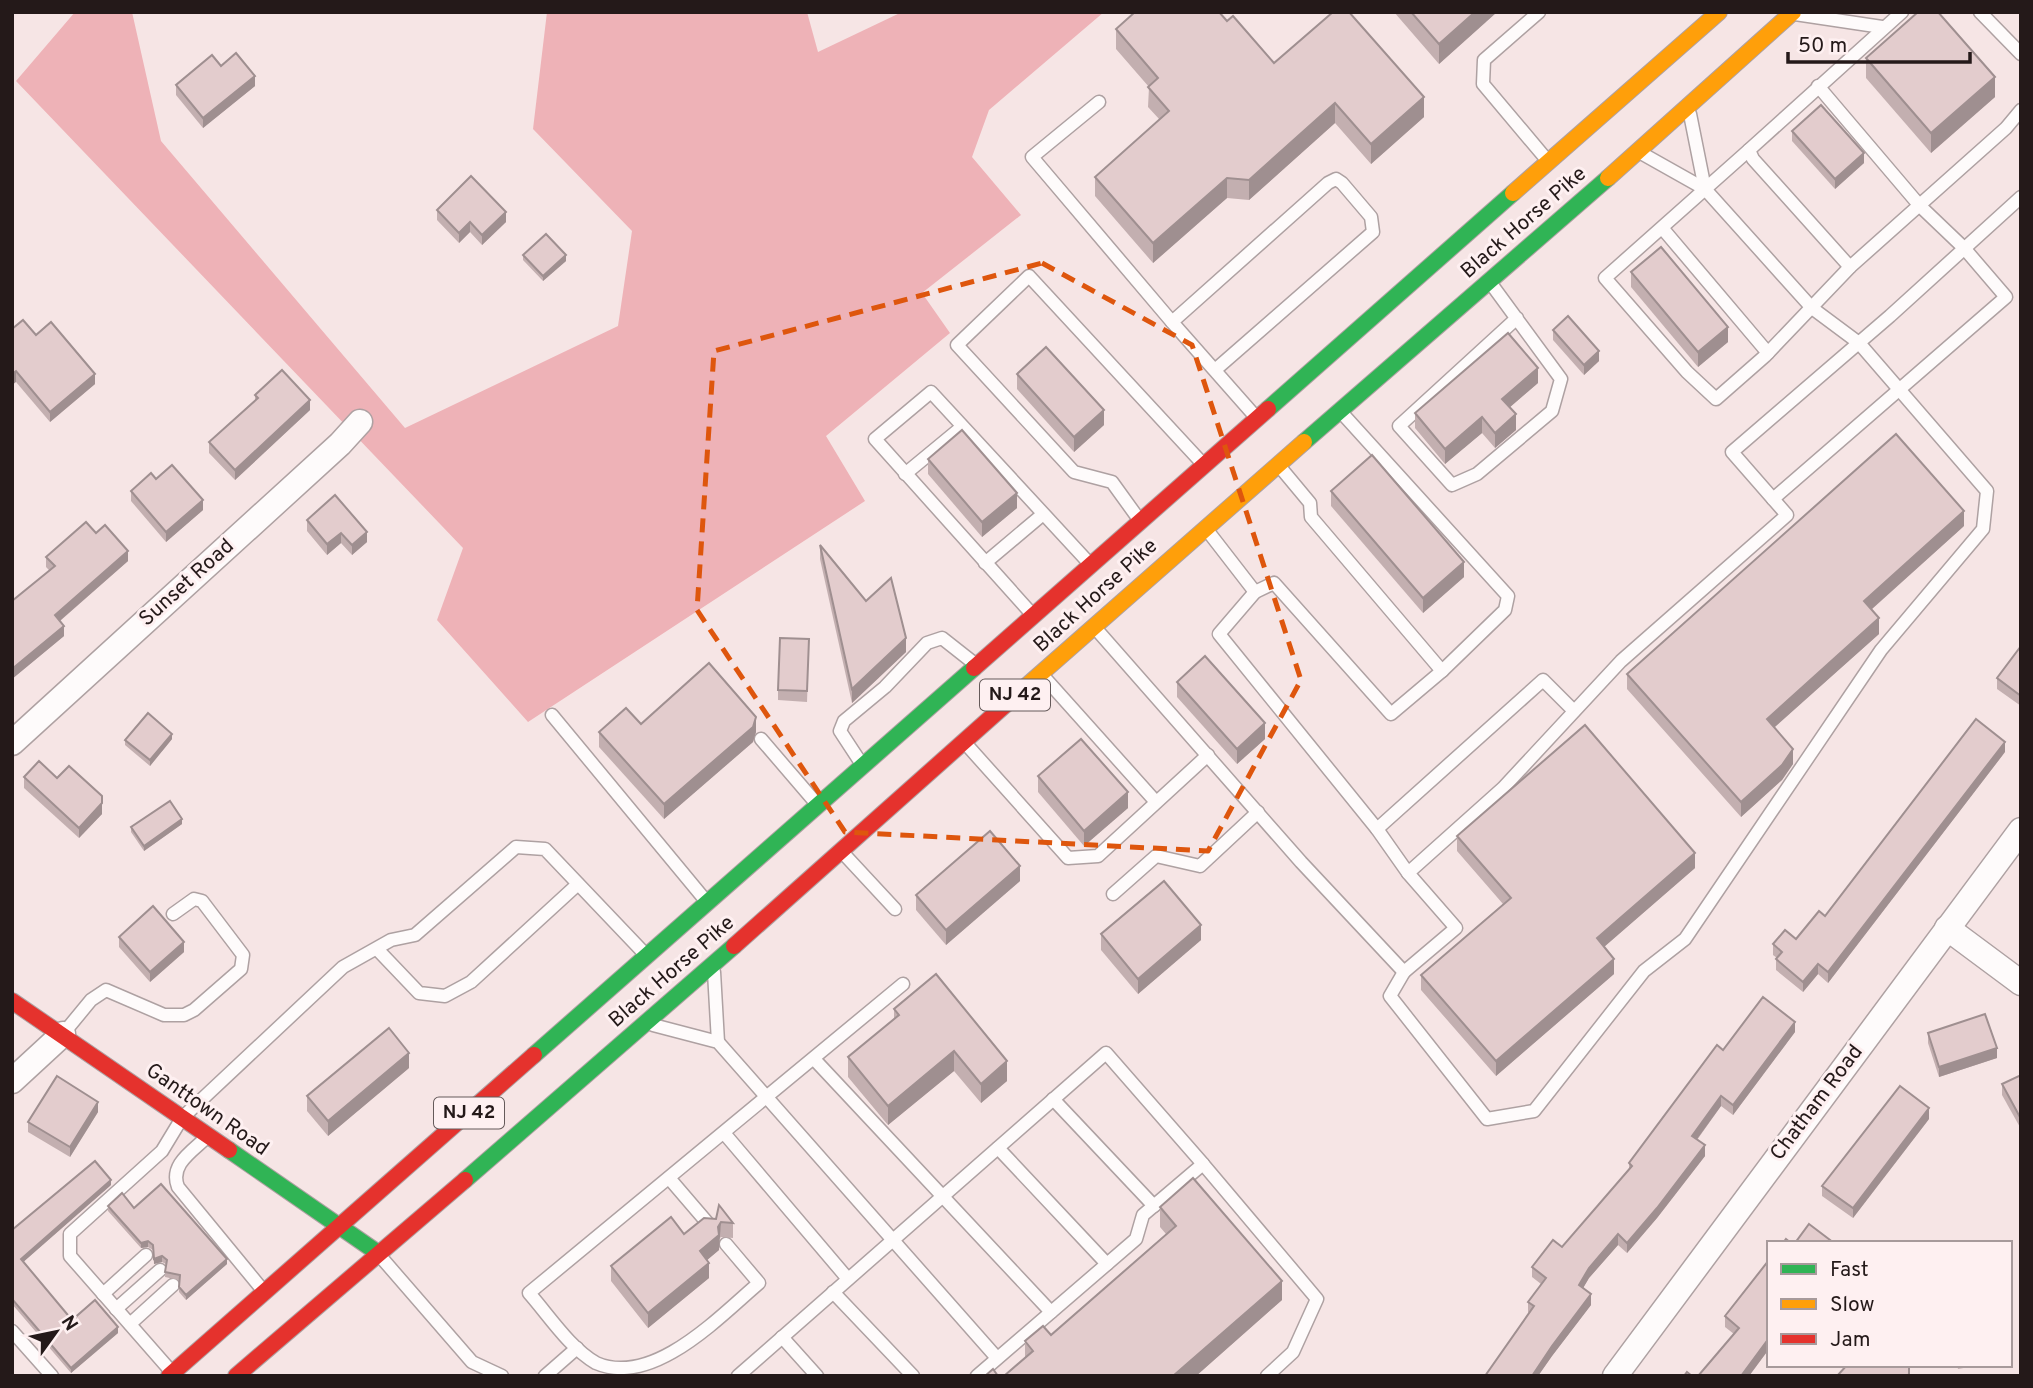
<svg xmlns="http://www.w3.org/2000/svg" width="2033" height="1388" font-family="Overpass,sans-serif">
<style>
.forest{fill:#eeb2b7}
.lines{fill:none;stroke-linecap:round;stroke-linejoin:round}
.lane-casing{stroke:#aea1a2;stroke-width:15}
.street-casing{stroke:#aea1a2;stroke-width:27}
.fast-casing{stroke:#aea1a2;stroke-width:18}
.slow-casing{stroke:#aea1a2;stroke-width:18}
.jam-casing{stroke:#aea1a2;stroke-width:18}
.lane{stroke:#fefbfb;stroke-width:12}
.street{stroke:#fefbfb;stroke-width:24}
.fast{stroke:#30b455;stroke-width:16}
.slow{stroke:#ff9f0a;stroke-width:16}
.jam{stroke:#e5322d;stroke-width:16}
.wall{fill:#c3afb0}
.shaded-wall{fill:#9f8f90}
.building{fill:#e3cccd;stroke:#9f8f90;stroke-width:2}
.marked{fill:none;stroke:#de560d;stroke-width:5;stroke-dasharray:14 9;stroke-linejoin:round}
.labels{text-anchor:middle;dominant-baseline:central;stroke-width:6;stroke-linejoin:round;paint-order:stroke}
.shield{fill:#fef0f1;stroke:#655a5a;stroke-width:2}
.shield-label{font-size:19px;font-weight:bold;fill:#241919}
.street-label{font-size:21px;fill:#241919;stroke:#fef0f1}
</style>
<rect width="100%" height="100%" fill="#f6e5e5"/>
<!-- forest -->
<path class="forest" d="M75,12H132L161,141L405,428L618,326L632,231L533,129L547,12H807L818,52L902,12H1104L989,110L972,157L1021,215L922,293L950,333L826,436L865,501L528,722L437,620L463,548L16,81Z"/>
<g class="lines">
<defs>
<g id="lane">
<path d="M1539,12L1484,60L1483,84L1547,160"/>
<path d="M1902,12L1749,150L1753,159L1850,267L2006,128L2021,110"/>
<path d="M1980,12L2021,54"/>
<path d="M1795,14L1882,27"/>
<path d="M1099,102L1032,157L1172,322"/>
<path d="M1690,114L1705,189"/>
<path d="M1749,150L1605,278L1687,372L1716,399L1765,356L1850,267"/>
<path d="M1663,229L1768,353"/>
<path d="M1492,285L1561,379L1552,411L1477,474L1452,485L1399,426L1517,318"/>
<path d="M1215,370L1373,232L1371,217L1342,183L1336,179L1328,183L1172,322L1254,415"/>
<path d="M1341,412L1508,596L1505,610L1442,671"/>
<path d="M905,474L962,427"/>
<path d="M1773,499L2006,297L1964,248L1920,206L1818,86"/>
<path d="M1138,518L1112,482L1074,472L957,345L1029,276L1202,463"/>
<path d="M1207,530L1255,592L1274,583L1391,714L1442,671L1311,517L1310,503L1280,467"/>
<path d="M985,563L1042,515"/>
<path d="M1255,592L1219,634L1377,829L1408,873"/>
<path d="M1030,612L875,439L931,392L1089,563"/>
<path d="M1097,630L1301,862L1404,972L1456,928L1408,873L1503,788L1621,661L1787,515L1732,452L1890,316L2021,197"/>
<path d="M1044,677L1156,802"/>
<path d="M552,715L706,901"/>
<path d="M761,739L816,803"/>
<path d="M966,744L1068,858L1098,856L1208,755"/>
<path d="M861,763L840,731L844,721L885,687L927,643L942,638L975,664"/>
<path d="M1377,829L1543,680L1574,711"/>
<path d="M843,853L895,909"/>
<path d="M1113,894L1156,856L1200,866L1258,812"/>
<path d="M377,949L419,993L445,996L471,982L578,884"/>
<path d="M714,972L718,1042"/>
<path d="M1404,972L1390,996L1487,1119L1534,1111L1644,971L1685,939L1881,650L1983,529L1987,491L1859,343L1812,308L1705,189L1641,153"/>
<path d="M653,1025L718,1042L997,1358"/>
<path d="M63,1034L91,1000L106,990L164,1015H184L194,1010L241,969L243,955L202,901L194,899L173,914"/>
<path d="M814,1059L1051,1312"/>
<path d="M1053,1099L1154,1206"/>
<path d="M724,1133L848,1279"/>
<path d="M208,1136C193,1151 169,1164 178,1187L261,1288"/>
<path d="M998,1148L1107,1264"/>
<path d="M669,1178L711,1227"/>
<path d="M726,1244L759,1283C720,1316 653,1388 596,1363C569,1347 550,1317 529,1293L903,984"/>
<path d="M380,1256L472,1362L502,1376"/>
<path d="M833,1292L913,1376"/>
<path d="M103,1294L146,1255"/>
<path d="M116,1309L160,1270"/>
<path d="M130,1324L173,1285"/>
<path d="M12,1331L52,1376"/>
<path d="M782,1337L817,1376"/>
<path d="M169,1369L70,1256V1234L162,1151L182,1118L343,967L391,940L415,935L516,847L545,849L645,954"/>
<path d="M545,1376L577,1348"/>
<path d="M738,1376L1106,1053L1203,1164"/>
<path d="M977,1376L1136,1239L1143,1215L1203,1164L1317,1299L1293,1352L1267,1376"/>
</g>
<g id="street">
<path d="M12,743L340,444L360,422"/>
<path d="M1947,928L2021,983"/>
<path d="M12,1081L63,1034"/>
<path d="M1615,1376L2021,830"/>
</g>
<g id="fast">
<path d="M1268,409L1513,193"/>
<path d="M1304,442L1608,178"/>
<path d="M534,1055L974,668"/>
<path d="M229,1150L378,1253"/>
<path d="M465,1180L734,946"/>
</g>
<g id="slow">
<path d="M1608,178L1793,12"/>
<path d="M1513,193L1719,12"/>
<path d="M1005,705L1304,442"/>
</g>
<g id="jam">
<path d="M974,668L1268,409"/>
<path d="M734,946L1005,705"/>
<path d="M12,1001L229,1150"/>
<path d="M169,1376L534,1055"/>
<path d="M236,1376L465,1180"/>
</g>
</defs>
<!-- lane casing -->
<use href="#lane" class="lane-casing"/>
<!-- street casing -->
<use href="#street" class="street-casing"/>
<!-- fast casing -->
<use href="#fast" class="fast-casing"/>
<!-- slow casing -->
<use href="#slow" class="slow-casing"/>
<!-- jam casing -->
<use href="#jam" class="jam-casing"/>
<!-- lane -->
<use href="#lane" class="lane"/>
<!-- street -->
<use href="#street" class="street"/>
<!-- fast -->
<use href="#fast" class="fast"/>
<!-- slow -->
<use href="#slow" class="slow"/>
<!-- jam -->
<use href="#jam" class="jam"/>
</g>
<!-- wall -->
<g class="wall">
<path d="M1394,12H1497L1439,64Z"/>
<path d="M1227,21L1274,63L1424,117L1371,164L1335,123L1249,200L1227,198L1153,263L1095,196V177L1160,120L1148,107L1149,87L1116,49V29Z"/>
<path d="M1866,58L1995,97L1931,153L1866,78Z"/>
<path d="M176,85L255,86L203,128L176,95Z"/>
<path d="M1792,131L1864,163L1835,189L1792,141Z"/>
<path d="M437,210L506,222L482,245L470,232L459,243L437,220Z"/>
<path d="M523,255L566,261L543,281L523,260Z"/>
<path d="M1631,272L1728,342L1698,367L1631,287Z"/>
<path d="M12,329L36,335L95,384L50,422L16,382Z"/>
<path d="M1553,330L1599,361L1584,375L1553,340Z"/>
<path d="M1017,374L1104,425L1074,452L1017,389Z"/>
<path d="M1538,383L1510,407L1516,430L1495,448L1482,433L1445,464L1415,428V413Z"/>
<path d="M255,395L310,410L235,480L209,453V442L255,400Z"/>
<path d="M928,459L1017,508L982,537L928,474Z"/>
<path d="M156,479L203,510L166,542L131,501V491Z"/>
<path d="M1331,491L1464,577L1423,613L1331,506Z"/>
<path d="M307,520L367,542L352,555L341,543L327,555L307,531Z"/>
<path d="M1964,526L1871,610L1879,634L1774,727L1793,764L1782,780L1741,817L1627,689V674Z"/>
<path d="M96,533L128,561L60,621L64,636L12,679L49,570L46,567V557Z"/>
<path d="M820,545L906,652L852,703L820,559Z"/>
<path d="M809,639L807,702L778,700V690Z"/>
<path d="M2021,646V706L1997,689V678Z"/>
<path d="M1177,682L1265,739L1237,764L1177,697Z"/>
<path d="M641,724L756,732L753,742L664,819L599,747V732Z"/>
<path d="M172,739L150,766L125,745V740Z"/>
<path d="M2005,752L1828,983L1818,974L1803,992L1776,970V959L1777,958L1773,955V944L1796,939L1825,916Z"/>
<path d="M1038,776L1128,808L1084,846L1038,792Z"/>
<path d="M24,777L57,778L102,814L79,838L24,788Z"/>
<path d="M182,824L144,851L131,832V827Z"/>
<path d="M1457,836L1695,868L1604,947L1614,974L1496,1076L1421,990V975L1503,904L1457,851Z"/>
<path d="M1020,881L946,945L916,910V895Z"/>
<path d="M1101,934L1201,940L1138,994L1101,950Z"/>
<path d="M119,937L184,952L150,982L119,947Z"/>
<path d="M894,1009L1007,1081L981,1103L954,1071L888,1125L848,1077V1057L894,1019Z"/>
<path d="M1795,1032L1733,1115L1721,1106L1697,1140L1705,1156L1657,1218L1627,1253L1618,1245L1589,1278L1583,1288L1591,1305L1552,1356L1538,1376H1485L1529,1313L1528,1312V1302L1541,1284L1532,1277V1267L1562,1247L1629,1169V1163L1723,1050Z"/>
<path d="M1928,1033L1997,1058L1939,1077L1928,1043Z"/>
<path d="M409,1068L328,1136L307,1111V1096Z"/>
<path d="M2021,1075V1129L2002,1095V1084Z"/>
<path d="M98,1112L70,1157L28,1132V1122Z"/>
<path d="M1929,1119L1853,1218L1822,1196V1186Z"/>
<path d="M111,1185L23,1262L72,1320L118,1333L71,1373L12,1304V1230Z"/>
<path d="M108,1206L134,1208L227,1264L186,1300L179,1292V1280L165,1277L166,1264L162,1262L154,1264L153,1250L148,1247L141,1248L108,1211Z"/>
<path d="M1160,1207L1282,1300L1196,1376H1004L1025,1358V1341L1051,1335L1166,1234L1160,1227Z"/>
<path d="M704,1218L733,1223V1238L721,1237L719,1239V1250L707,1260L709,1278L648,1328L611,1281V1266L684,1234Z"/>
<path d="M1725,1316L1769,1349L1749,1376H1698L1734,1334L1725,1327Z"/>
<path d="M1957,1365H1980L1958,1369Z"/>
</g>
<!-- shaded-wall -->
<g class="shaded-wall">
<path d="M1475,12H1497L1439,64V44Z"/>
<path d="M255,76V86L203,128V118Z"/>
<path d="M1995,77V97L1931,153V133Z"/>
<path d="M1424,97V117L1371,164V144Z"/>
<path d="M1335,103V123L1249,200V180Z"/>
<path d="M1864,153V163L1835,189V179Z"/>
<path d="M1227,178V198L1153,263V243Z"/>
<path d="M506,212V222L482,245V235Z"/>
<path d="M470,222V232L459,243V233Z"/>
<path d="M566,255V261L543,281V276Z"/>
<path d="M1728,327V342L1698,367V352Z"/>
<path d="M1599,351V361L1584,375V365Z"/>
<path d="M1538,368V383L1502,414V399Z"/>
<path d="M16,371V382L12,385V374Z"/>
<path d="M95,374V384L50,422V412Z"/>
<path d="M310,400V410L235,480V470Z"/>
<path d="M1104,410V425L1074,452V437Z"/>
<path d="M1516,414V430L1495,448V433Z"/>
<path d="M1482,417V433L1445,464V449Z"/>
<path d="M1017,493V508L982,537V522Z"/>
<path d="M203,500V510L166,542V532Z"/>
<path d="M1964,511V526L1864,616V601Z"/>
<path d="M367,532V542L352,555V545Z"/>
<path d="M341,533V543L327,555V544Z"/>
<path d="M128,551V561L55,625V615Z"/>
<path d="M1464,562V577L1423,613V598Z"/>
<path d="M1879,618V634L1767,734V719Z"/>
<path d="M64,626V636L12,679V669Z"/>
<path d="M906,638V652L852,703V689Z"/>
<path d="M756,717V732L753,742L664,819V804Z"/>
<path d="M1265,723V739L1237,764V749Z"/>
<path d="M172,734V739L150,766V760Z"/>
<path d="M2005,742V752L1828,983V972Z"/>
<path d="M1793,749V764L1782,780L1741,817V802Z"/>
<path d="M1128,792V808L1084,846V831Z"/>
<path d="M102,803V814L79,838V828Z"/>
<path d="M182,819V824L144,851V846Z"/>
<path d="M1695,853V868L1597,953V938Z"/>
<path d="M1020,866V881L946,945V930Z"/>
<path d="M1201,925V940L1138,994V979Z"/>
<path d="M184,942V952L150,982V972Z"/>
<path d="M1614,959V974L1496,1076V1061Z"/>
<path d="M1818,964V974L1803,992V982Z"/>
<path d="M1795,1022V1032L1733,1115V1105Z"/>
<path d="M1997,1048V1058L1939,1077V1067Z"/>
<path d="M954,1051V1071L888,1125V1106Z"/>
<path d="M409,1053V1068L328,1136V1121Z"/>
<path d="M1007,1061V1081L981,1103V1084Z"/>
<path d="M1721,1096V1106L1692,1146V1136Z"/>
<path d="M98,1102V1112L70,1157V1147Z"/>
<path d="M1929,1108V1119L1853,1218V1208Z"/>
<path d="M1705,1145V1156L1657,1218L1627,1253V1243Z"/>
<path d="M111,1180V1185L21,1264V1259Z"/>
<path d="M721,1222L719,1250L700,1266V1251Z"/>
<path d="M1618,1234V1245L1589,1278L1579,1295V1285L1589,1268Z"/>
<path d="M148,1241V1247L141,1248V1243Z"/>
<path d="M162,1256V1262L154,1264V1259Z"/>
<path d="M227,1259V1264L186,1300V1295Z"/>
<path d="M709,1263V1278L648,1328V1313Z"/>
<path d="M1282,1281V1300L1196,1376H1173Z"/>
<path d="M1591,1294V1305L1552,1356L1538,1376H1532L1552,1346Z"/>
<path d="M118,1327V1333L71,1373V1368Z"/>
<path d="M1769,1338V1349L1749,1376H1741Z"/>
</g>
<!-- building -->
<g class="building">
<path d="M1135,12H1219L1227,21L1233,16L1274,63L1333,12H1349L1424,97L1371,144L1335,103L1249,180L1227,178L1153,243L1095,177L1169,111L1148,87L1158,78L1116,29Z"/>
<path d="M1411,12H1475L1439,44Z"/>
<path d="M1918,12H1938L1995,77L1931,133L1866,58Z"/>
<path d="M236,53L255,76L203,118L176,85L212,55L221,66Z"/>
<path d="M1821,105L1864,153L1835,179L1792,131Z"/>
<path d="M471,176L506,212L482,235L470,222L459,233L437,210Z"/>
<path d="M546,234L566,255L543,276L523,255Z"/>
<path d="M1661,247L1728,327L1698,352L1631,272Z"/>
<path d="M1568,316L1599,351L1584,365L1553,330Z"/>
<path d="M23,320L36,335L51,322L95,374L50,412L16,371L12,374V329Z"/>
<path d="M1508,333L1538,368L1502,399L1516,414L1495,433L1482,417L1445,449L1415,413Z"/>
<path d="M1046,347L1104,410L1074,437L1017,374Z"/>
<path d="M282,370L310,400L235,470L209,442L258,398L255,395Z"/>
<path d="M962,430L1017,493L982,522L928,459Z"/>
<path d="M1896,434L1964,511L1864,601L1879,618L1767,719L1793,749L1782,765L1741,802L1627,674Z"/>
<path d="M1372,455L1464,562L1423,598L1331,491Z"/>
<path d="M172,465L203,500L166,532L131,491L151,473L156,479Z"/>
<path d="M335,495L367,532L352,545L341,533L327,544L307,520Z"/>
<path d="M86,522L96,533L105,525L128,551L55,615L64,626L12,669V601L55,566L46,557Z"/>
<path d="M820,545L866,601L891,578L906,638L852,689Z"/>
<path d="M780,638L809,639L807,691L778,690Z"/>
<path d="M2021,646V696L1997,678Z"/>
<path d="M1205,656L1265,723L1237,749L1177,682Z"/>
<path d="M709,663L756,717L753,727L664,804L599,732L626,708L641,724Z"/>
<path d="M148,713L172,734L150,760L125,740Z"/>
<path d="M1976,719L2005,742L1828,972L1818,964L1803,982L1776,959L1782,952L1773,944L1785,930L1796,939L1819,911L1825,916Z"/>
<path d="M1585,725L1695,853L1597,938L1614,959L1496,1061L1421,975L1511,898L1457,836Z"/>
<path d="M1081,739L1128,792L1084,831L1038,776Z"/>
<path d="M39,761L57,778L69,766L102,796V803L79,828L24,777Z"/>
<path d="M170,801L182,819L144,846L131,827Z"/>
<path d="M990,831L1020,866L946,930L916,895Z"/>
<path d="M1164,881L1201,925L1138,979L1101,934Z"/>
<path d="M153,906L184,942L150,972L119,937Z"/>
<path d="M936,974L1007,1061L981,1084L954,1051L888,1106L848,1057L899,1015L894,1009Z"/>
<path d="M1763,997L1795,1022L1733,1105L1721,1096L1692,1136L1705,1145L1657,1208L1627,1243L1618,1234L1589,1268L1579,1285L1591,1294L1552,1346L1532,1376H1485L1534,1306L1528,1302L1546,1278L1532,1267L1553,1240L1562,1247L1632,1166L1629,1163L1717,1045L1723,1050Z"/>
<path d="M1985,1014L1997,1048L1939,1067L1928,1033Z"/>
<path d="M389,1028L409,1053L328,1121L307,1096Z"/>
<path d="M2021,1075V1119L2002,1084Z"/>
<path d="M57,1076L98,1102L70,1147L28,1122Z"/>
<path d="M1900,1086L1929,1108L1853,1208L1822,1186Z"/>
<path d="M95,1161L111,1180L21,1259L72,1320L95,1300L118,1327L71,1368L12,1299V1230Z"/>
<path d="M1193,1178L1282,1281L1173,1376H1004L1033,1351L1025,1341L1043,1326L1051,1335L1176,1226L1160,1207Z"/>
<path d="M161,1184L227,1259L186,1295L179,1287L180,1275L165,1272L167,1260L162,1256L154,1259L153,1245L148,1241L141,1243L108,1206L122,1193L134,1208Z"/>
<path d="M719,1205L733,1223L721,1222L718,1227L719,1235L700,1251L709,1263L648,1313L611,1266L671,1217L684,1234L704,1218L716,1219Z"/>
<path d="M1809,1224L1834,1243H1795Z"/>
<path d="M1786,1239L1791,1243H1783Z"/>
<path d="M1769,1260V1338L1741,1376H1698L1739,1328L1725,1316Z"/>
<path d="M1847,1365H1908L1909,1366V1374L1907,1376H1837Z"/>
<path d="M993,1369L998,1376H985Z"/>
<path d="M1687,1372L1692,1376H1684Z"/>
</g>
<!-- marked area -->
<path class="marked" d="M1042,263L1192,345L1301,680L1208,851L845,832L697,610L714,351Z"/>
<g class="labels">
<!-- shield labels -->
<g class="shield">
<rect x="980" y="679.5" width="70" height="31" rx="5"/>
<rect x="434" y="1097.5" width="70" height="31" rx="5"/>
</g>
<g class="shield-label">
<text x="1015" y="695">NJ 42</text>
<text x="469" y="1113">NJ 42</text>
</g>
<!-- street labels -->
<g class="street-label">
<text transform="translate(1524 223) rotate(-41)">Black Horse Pike</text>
<text transform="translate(187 583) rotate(-42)">Sunset Road</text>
<text transform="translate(1096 596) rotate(-42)">Black Horse Pike</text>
<text transform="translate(672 972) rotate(-41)">Black Horse Pike</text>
<text transform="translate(1817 1103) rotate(-53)">Chatham Road</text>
<text transform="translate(207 1110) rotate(35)">Ganttown Road</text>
</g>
</g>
<!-- border -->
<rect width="2033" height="1388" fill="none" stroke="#241919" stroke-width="28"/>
<!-- legend -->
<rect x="1767" y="1241" width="245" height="126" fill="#fef0f1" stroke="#a79a9b" stroke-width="2"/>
<rect x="1781" y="1264" width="35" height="10" fill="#30b455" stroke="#a79a9b" stroke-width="2"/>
<text x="1830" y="1276" font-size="21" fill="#241919">Fast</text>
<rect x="1781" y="1299" width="35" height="10" fill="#ff9f0a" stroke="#a79a9b" stroke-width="2"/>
<text x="1830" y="1311" font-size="21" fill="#241919">Slow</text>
<rect x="1781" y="1334" width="35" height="10" fill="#e5322d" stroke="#a79a9b" stroke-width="2"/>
<text x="1830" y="1346" font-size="21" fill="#241919">Jam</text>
<!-- north arrow -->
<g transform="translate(56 1332) rotate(57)" stroke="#fef0f1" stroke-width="5" paint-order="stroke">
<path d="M0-5L12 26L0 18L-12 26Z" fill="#241919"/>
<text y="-10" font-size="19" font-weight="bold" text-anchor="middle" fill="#241919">N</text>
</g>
<!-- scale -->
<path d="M1788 52v10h182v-10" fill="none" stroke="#241919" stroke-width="3.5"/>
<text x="1798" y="52" font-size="21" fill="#241919" stroke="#fef0f1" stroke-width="5" paint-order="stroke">50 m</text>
</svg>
